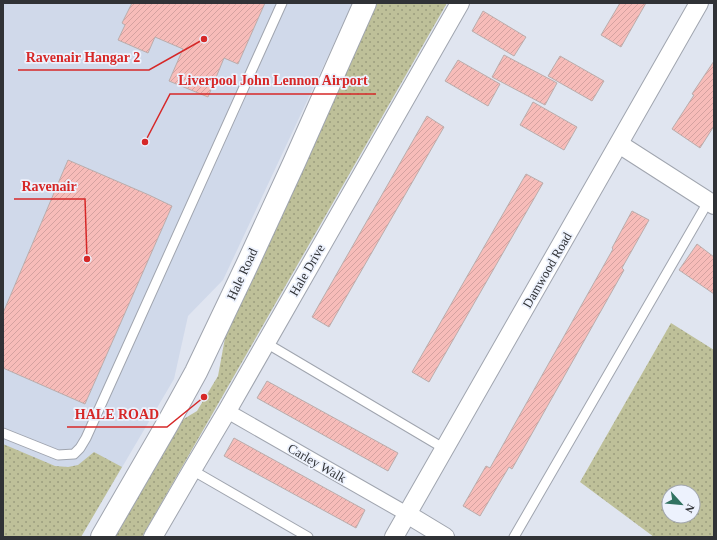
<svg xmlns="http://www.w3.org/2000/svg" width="717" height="540" font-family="Georgia,serif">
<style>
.built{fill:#d0d9ea}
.grass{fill:url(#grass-dots);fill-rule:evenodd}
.building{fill:url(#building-hatch);stroke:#baadac}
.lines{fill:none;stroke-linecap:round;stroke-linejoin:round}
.service-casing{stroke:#a0a5af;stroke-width:11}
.pedestrian-casing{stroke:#a0a5af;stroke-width:16}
.minor-casing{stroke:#a0a5af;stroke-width:20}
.tertiary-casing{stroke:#a0a5af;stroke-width:24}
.service{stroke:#fff;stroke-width:9}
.pedestrian{stroke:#fff;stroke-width:14}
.minor{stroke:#fff;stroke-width:18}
.tertiary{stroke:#fff;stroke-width:22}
.labels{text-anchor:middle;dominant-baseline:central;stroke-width:3.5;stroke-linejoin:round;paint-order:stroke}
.street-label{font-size:13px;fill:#303236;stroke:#edf2fd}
.leader{fill:none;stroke:#d62828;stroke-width:1.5}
.callout-dot{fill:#d62828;stroke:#edf2fd;stroke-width:1.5}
.callout-label{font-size:14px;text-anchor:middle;font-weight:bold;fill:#d62828;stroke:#edf2fd;stroke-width:3.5;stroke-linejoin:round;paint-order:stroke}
</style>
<defs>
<pattern id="grass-dots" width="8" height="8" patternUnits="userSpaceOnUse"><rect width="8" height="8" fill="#bec099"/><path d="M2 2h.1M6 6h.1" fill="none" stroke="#9b9d7e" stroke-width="1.8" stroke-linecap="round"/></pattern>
<pattern id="building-hatch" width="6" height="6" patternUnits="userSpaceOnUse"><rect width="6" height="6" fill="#f7bcb9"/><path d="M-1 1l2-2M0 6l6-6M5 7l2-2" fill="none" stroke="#d4a2a0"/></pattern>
</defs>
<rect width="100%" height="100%" fill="#e0e5f0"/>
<!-- built -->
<path class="built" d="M3,3H353L223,280L188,316L174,379L81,537H3Z"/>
<!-- grass -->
<g class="grass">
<path d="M375,3H447L142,537H113L128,514L182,420L197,411L218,376L227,327Z"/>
<path d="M671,323L714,350V537H654L580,482ZM669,492H693V516H669Z"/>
<path d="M3,444L55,466L68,467L78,465L94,452L122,467L81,537H3Z"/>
</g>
<!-- building -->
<g class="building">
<path d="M132,3H265L238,64L224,58L208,97L169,81L183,49L155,37L148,53L118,40L125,25L122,23Z"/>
<path d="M620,3H646L621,47L601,35Z"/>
<path d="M483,11L526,37L514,56L472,31Z"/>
<path d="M504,55L557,83L545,105L492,77Z"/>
<path d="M560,56L604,81L592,101L548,76Z"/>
<path d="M458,60L500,84L488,106L445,81Z"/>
<path d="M714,61V126L700,148L672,129L694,95L692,94Z"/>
<path d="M533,102L577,127L564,150L520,125Z"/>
<path d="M427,116L444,127L329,327L312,317Z"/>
<path d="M68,160L149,195L172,206L85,404L3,368V313Z"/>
<path d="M526,174L543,183L429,382L412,372Z"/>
<path d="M632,211L649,220L622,268L624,270L512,469L509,467L480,516L463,506L486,466L490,468L613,249L612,248Z"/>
<path d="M697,244L714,257V294L679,270Z"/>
<path d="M267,381L398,453L388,471L257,398Z"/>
<path d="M234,438L365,510L356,528L224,456Z"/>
</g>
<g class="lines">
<defs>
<g id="service">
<path d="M266,343L445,449"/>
<path d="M3,433L58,455L74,454L80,448L86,438L282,3"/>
<path d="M192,470L308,537"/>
<path d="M514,537L708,202"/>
</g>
<path id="pedestrian" d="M227,411L407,514"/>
<g id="minor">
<path d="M619,144L714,205"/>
<path d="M407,514L445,537"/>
<path d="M153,537L192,470L227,411L460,3"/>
<path d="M394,537L699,3"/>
</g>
<path id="tertiary" d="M102,537L168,423L196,372L247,265L294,163L365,3"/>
</defs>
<!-- service casing -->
<use href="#service" class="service-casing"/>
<!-- pedestrian casing -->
<use href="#pedestrian" class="pedestrian-casing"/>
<!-- minor casing -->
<use href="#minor" class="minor-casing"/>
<!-- tertiary casing -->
<use href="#tertiary" class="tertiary-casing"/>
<!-- service -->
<use href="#service" class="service"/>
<!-- pedestrian -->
<use href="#pedestrian" class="pedestrian"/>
<!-- minor -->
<use href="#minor" class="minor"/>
<!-- tertiary -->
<use href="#tertiary" class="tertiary"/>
</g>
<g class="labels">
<!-- street labels -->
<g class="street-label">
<text transform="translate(307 270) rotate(-60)">Hale Drive</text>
<text transform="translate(547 270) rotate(-60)">Damwood Road</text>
<text transform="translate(242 274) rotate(-65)">Hale Road</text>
<text transform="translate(317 463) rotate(30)">Carley Walk</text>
</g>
</g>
<!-- callouts -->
<path class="leader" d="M204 39L149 70H18M145 142L170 94H376M87 259L85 199H14M204 397L167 427H67"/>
<g class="callout-dot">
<circle cx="204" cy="39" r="4"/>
<circle cx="145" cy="142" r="4"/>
<circle cx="87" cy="259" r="4"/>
<circle cx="204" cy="397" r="4"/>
</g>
<g class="callout-label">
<text x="83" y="62">Ravenair Hangar 2</text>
<text x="273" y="85">Liverpool John Lennon Airport</text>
<text x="49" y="191">Ravenair</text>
<text x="117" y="419">HALE ROAD</text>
</g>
<!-- border -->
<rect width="717" height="540" fill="none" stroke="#303236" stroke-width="8"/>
<!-- north arrow -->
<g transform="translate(681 504) rotate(117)"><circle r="19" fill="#edf2fd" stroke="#a1a5ad"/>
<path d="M0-3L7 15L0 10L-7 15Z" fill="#317261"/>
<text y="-6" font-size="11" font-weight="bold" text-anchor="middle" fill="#303236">N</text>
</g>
</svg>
